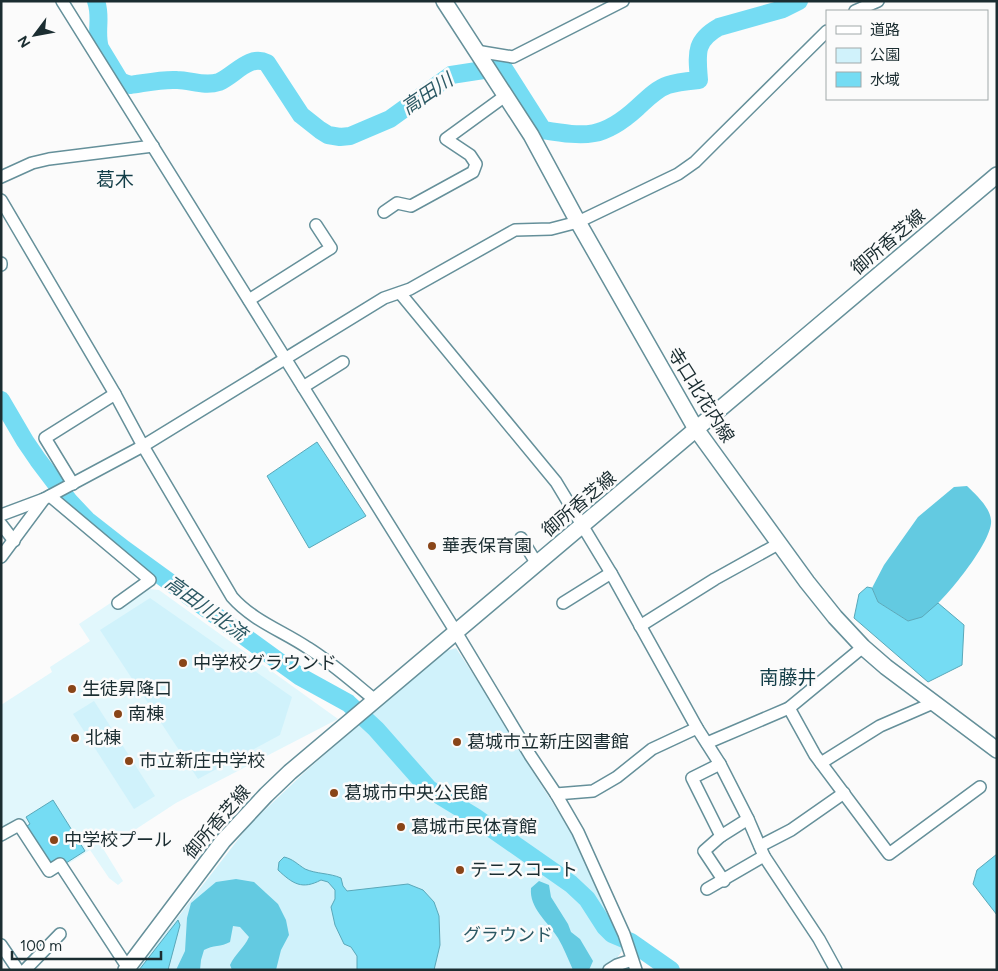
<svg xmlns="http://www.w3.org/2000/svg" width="998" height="971" font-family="Figtree,'Noto Sans JP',sans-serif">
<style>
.built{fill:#e1f7fc}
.green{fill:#d0f2fb}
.forest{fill:#63cae1}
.water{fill:#75dcf3;stroke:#5aa8b9}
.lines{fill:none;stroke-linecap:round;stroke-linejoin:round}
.river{stroke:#75dcf3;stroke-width:18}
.minor-casing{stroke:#65909a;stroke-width:14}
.major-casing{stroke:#65909a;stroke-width:18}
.minor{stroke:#fff;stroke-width:11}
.major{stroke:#fff;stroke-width:15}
.poi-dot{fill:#894518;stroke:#fbfbfb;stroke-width:2}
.labels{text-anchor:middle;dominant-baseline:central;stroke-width:5;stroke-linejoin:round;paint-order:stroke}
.street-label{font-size:18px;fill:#1b2d31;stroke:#fbfbfb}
.poi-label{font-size:18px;fill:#1b2d31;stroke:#fbfbfb;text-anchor:start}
.park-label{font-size:18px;fill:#2b5863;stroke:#fbfbfb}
.water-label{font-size:19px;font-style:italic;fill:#2c5964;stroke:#fbfbfb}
.neighbourhood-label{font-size:19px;fill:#123d47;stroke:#fbfbfb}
</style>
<rect width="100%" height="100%" fill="#fbfbfb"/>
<!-- built -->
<path class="built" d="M150,589L159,590L338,719L176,803L104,850L123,881L118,885L109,878L90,850L65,866L24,828L6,831L1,823V705L52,672L50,667L90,641L79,624L115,600L120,607Z"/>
<!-- green -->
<g class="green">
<path d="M150,598L292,697L280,735L198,779L100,630Z"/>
<path d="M456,648L513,735L531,769L578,843L628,947L623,949C618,958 612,964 604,970H137L250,824L307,770L443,652Z"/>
<path d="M94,701L155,796L134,809L73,714Z"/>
</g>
<!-- forest -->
<g class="forest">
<path d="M967,486C976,495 990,507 991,520C994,541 941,605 923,617C919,619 913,620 908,621L878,602L872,588L884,565L918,517L954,487Z"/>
<path d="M236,879L254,882L278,904L286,920L289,935L281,950L276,970H232L230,965C235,954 244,948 249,937L240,927L233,926L230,942C221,947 213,945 204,950L201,960L200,970H176L185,951L187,918L191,903L216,882Z"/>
<path d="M539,881L549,885L551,897L568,924L571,932L580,939L593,961L589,970H573C568,959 564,948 558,938C548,922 529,908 531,888Z"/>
</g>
<!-- water -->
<g class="water">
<path d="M317,442L366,516L309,548L267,476Z"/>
<path d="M867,587L872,588L878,602L908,621L922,617L938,603L964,625L962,665L928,682L854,618L859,594Z"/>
<path d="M53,800L85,851L66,863L64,859L49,868L24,828L30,824L26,817Z"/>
<path d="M997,854V915L973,884L977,870Z"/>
<path d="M284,857C293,859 297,864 305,869C316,874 330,873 341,878L343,886L347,891L408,884L423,890L434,902L439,916L440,945L434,970H357V956L351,947L344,944L335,925L331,907L335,899V890L328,882L321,880C302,890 293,884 278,870L279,862Z"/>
<path d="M178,920L180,925L168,970H139Z"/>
</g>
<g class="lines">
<!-- river -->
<g class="river">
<path d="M96,1C102,17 95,32 100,48L120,81L130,85C145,83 162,79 177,80C191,80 204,87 219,82C235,75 249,54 267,63L301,115L320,130L328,135L340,137L350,136L390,119L451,75L503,67L543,130C586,137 603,139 637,108C646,100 656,89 668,85C677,82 689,81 699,80C697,54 694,41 719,27L783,9L799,1"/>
<path d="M1,400L25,441L38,460L69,501L87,520L124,549L299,676L348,703L376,729L429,789L475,817L571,884L587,899L605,927L612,934L631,942L671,970"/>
</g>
<defs>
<g id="minor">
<path d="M62,1L456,632L530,755L556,794L578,832L624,934L636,970"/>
<path d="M855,11L878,1"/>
<path d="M476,51L513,57L623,1"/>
<path d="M1,177L32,163L49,159L153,146"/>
<path d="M1,200L115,394L143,446L232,597C253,621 283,631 308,648C332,663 353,682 375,700"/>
<path d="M384,212L397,203L411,206L473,172L476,164L470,155L446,139L505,96"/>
<path d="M1,263V265"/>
<path d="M400,293L556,482L611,573L697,728L720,764L748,819L764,856L819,939L836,970"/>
<path d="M249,300L331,248L316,225"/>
<path d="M303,387L343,362"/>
<path d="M73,484L45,438L115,394"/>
<path d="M50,496L150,580L118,603"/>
<path d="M1,515L44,499"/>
<path d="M1,524L14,541"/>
<path d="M521,538L537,564"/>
<path d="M1,557L44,499L143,446L384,298L410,289L515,230L551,229L578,222L678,174L695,162L713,144L827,31"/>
<path d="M563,603L611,573"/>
<path d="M640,626L715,579L780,543"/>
<path d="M789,708L815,755L889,854L980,787"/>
<path d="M707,743L789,708L863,647"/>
<path d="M821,763L880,726L933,703"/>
<path d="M720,764L692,778L721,836"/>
<path d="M556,794L593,791L617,777L652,749L697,728"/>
<path d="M1,835L19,825L49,871L60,864L128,968"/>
<path d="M760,846L791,830L844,793"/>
<path d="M724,881L704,851L721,836L748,819"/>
<path d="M707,889L764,856"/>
<path d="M1,945L18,970"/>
<path d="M25,970L60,934"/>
<path d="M609,970L617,965L632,960"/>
</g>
<g id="major">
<path d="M444,1L531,135L578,222L696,429L807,582L835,617L863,647L886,667L997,750"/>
<path d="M126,970L223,841L266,795L290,772L997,175"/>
</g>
</defs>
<!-- minor casing -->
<use href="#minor" class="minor-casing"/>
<!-- major casing -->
<use href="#major" class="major-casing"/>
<!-- minor -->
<use href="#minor" class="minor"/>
<!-- major -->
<use href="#major" class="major"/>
</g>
<!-- markers -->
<g class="poi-dot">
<circle cx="432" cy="546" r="5"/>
<circle cx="183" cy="663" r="5"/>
<circle cx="72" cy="689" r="5"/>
<circle cx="118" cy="714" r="5"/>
<circle cx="75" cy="738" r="5"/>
<circle cx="457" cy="742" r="5"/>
<circle cx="129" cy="761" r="5"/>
<circle cx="334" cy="793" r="5"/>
<circle cx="401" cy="827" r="5"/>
<circle cx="54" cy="840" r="5"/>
<circle cx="460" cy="870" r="5"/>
</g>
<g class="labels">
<!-- street labels -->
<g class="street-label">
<text transform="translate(888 242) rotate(-40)">御所香芝線</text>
<text transform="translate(701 395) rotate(58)">寺口北花内線</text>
<text transform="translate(579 504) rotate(-40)">御所香芝線</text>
<text transform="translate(217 822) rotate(-49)">御所香芝線</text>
</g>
<!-- poi labels -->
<g class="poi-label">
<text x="442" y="546">華表保育園</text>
<text x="193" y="663">中学校グラウンド</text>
<text x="82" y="689">生徒昇降口</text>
<text x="128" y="714">南棟</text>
<text x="85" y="738">北棟</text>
<text x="467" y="742">葛城市立新庄図書館</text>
<text x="139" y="761">市立新庄中学校</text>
<text x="344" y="793">葛城市中央公民館</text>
<text x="411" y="827">葛城市民体育館</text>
<text x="64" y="840">中学校プール</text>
<text x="470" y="870">テニスコート</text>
</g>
<!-- park labels -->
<g class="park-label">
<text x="508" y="935">グラウンド</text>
</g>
<!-- water labels -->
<g class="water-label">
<text transform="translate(427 94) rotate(-34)">高田川</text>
<text transform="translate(206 608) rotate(36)">高田川北流</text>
</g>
<!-- neighbourhood labels -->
<g class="neighbourhood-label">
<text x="115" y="179">葛木</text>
<text x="788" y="677">南藤井</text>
</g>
</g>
<!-- border -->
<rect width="998" height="971" fill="none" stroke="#1b2d31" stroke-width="5"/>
<!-- legend -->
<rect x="826" y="10" width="162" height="90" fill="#fbfbfb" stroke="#a1a9aa"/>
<rect x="836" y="26" width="25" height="8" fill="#ffffff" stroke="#a1a9aa"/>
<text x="870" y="35" font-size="15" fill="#1b2d31">道路</text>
<rect x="836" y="48" width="25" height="15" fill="#d0f2fb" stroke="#a1a9aa"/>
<text x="870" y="60" font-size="15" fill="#1b2d31">公園</text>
<rect x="836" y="72" width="25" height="15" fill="#75dcf3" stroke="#a1a9aa"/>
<text x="870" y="85" font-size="15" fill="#1b2d31">水域</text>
<!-- north arrow -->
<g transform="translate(35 35) rotate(238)" stroke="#fbfbfb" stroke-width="4" paint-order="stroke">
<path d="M0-4L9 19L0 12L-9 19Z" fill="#1b2d31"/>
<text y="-8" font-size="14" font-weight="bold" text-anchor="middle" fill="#1b2d31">N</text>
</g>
<!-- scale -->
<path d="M12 951v8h149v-8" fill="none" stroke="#1b2d31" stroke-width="2.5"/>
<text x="20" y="951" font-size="15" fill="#1b2d31" stroke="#fbfbfb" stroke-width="4" paint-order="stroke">100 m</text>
</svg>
